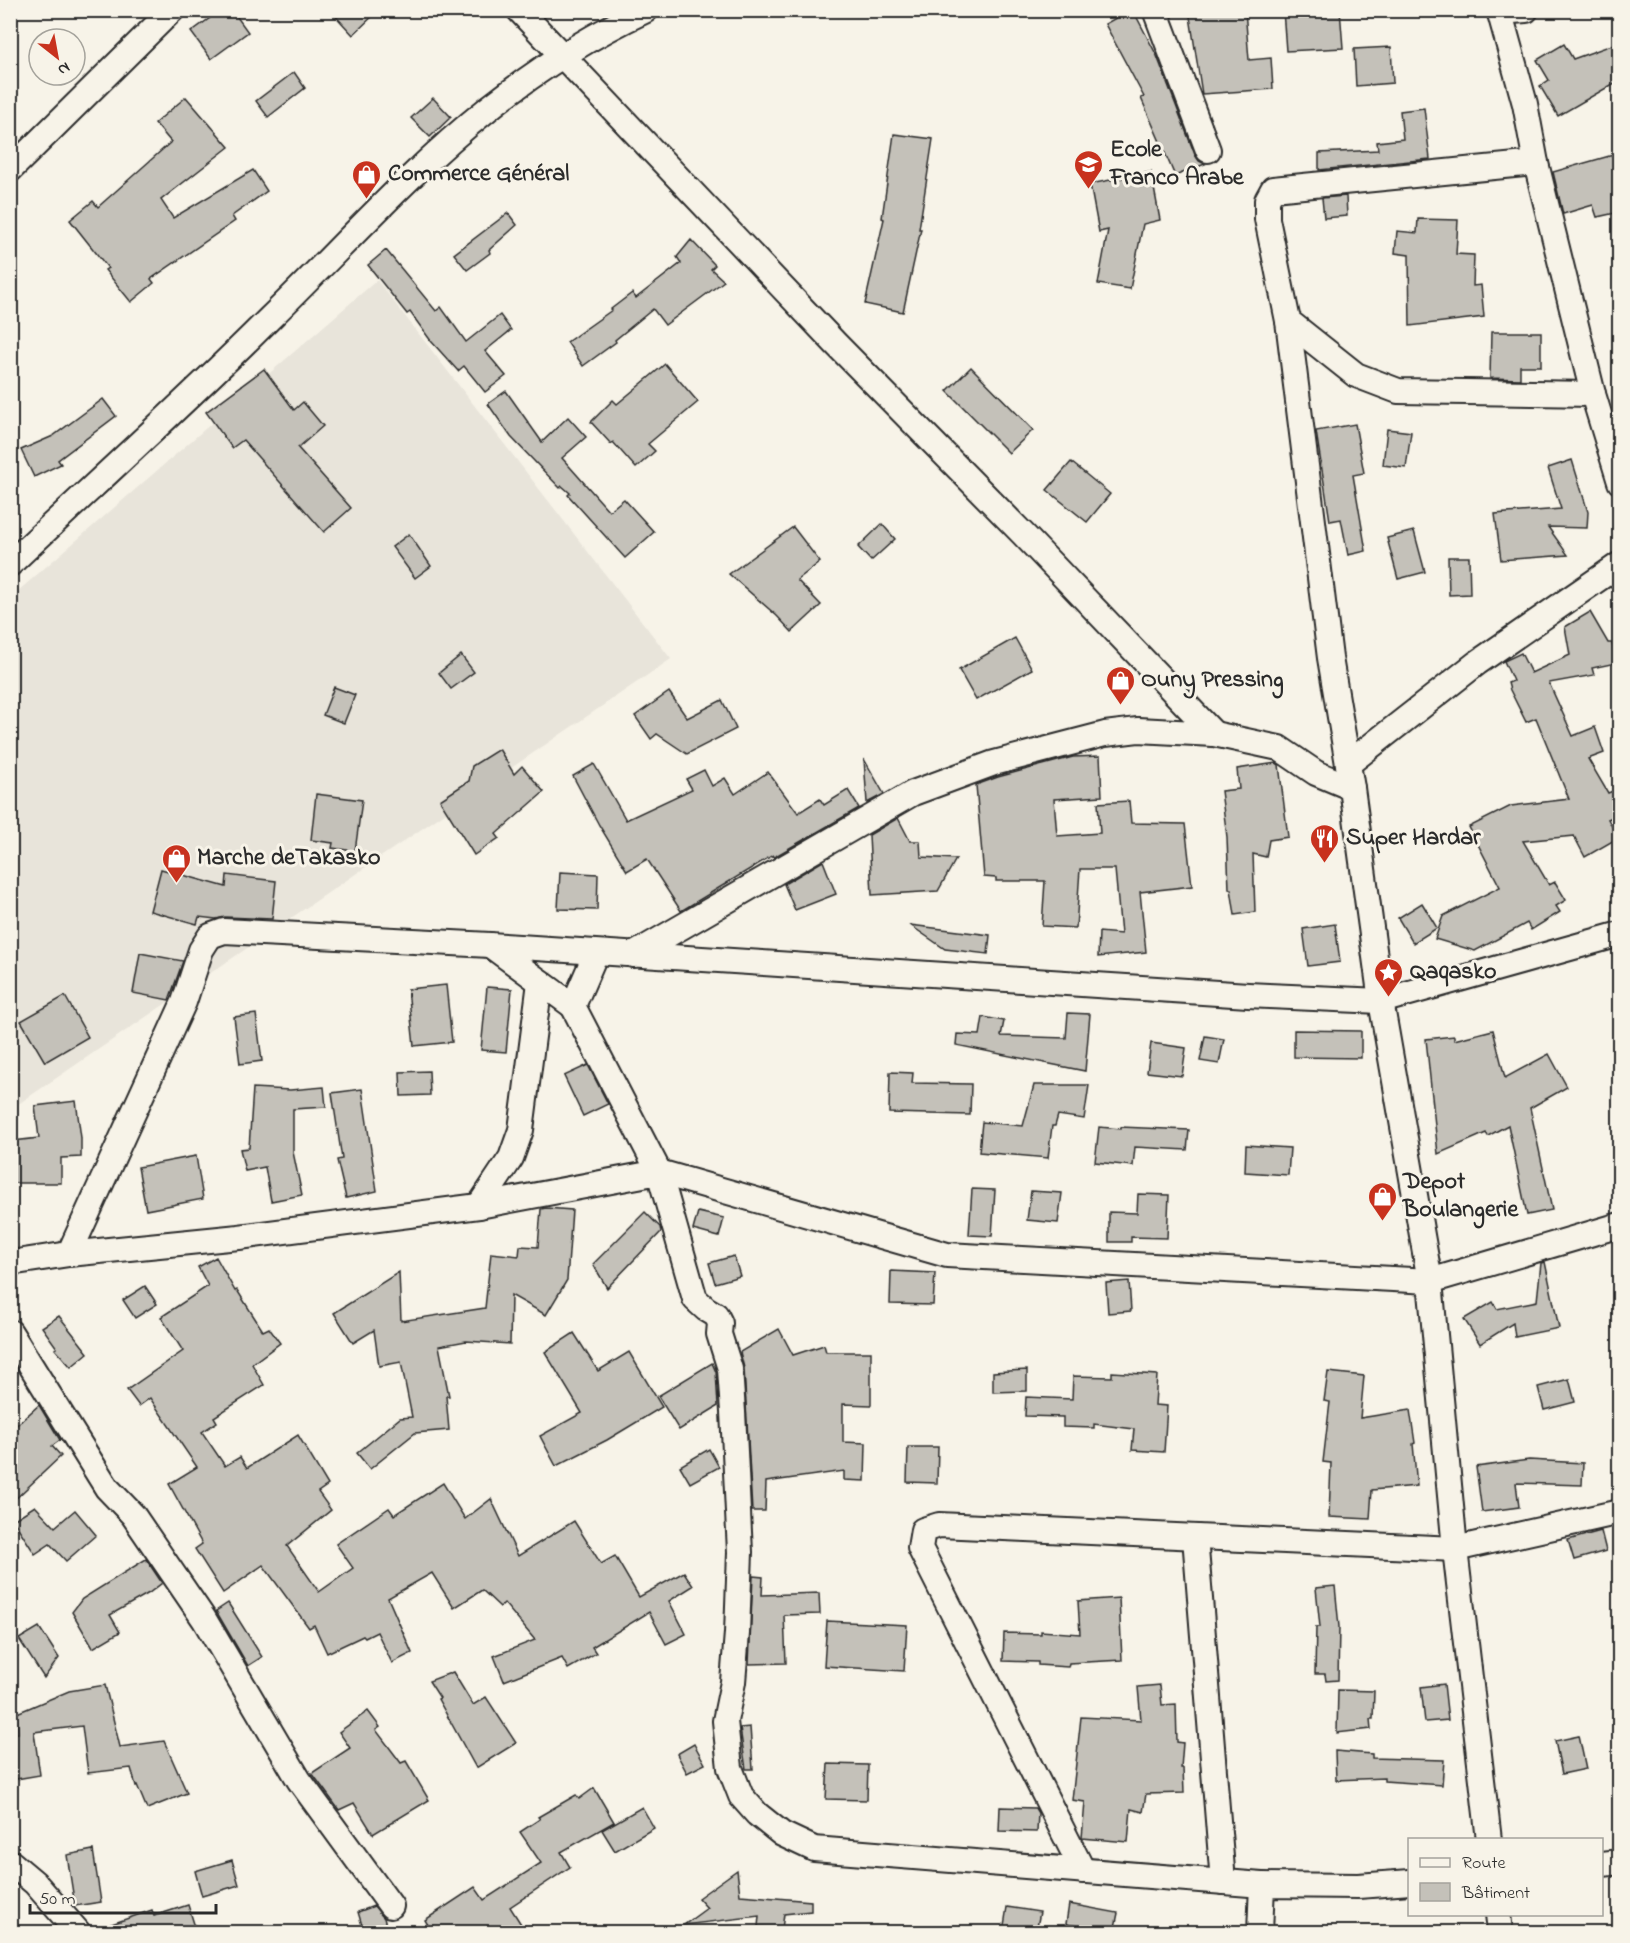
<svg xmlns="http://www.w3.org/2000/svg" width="1630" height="1943" font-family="'Indie Flower',sans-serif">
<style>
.built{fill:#e8e4da}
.building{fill:#c4c1b9;stroke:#2b2b2b;stroke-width:1.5}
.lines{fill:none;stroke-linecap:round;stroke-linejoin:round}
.minor-casing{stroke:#2b2b2b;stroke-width:28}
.minor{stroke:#f7f3e8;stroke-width:24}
.labels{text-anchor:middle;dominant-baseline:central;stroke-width:6;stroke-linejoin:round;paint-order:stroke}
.poi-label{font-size:24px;font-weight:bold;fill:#2b2b2b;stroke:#f7f3e8;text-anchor:start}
</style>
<rect width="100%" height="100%" fill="#f7f3e8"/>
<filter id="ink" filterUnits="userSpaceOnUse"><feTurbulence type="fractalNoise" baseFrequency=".0167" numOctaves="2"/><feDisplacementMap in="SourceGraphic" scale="12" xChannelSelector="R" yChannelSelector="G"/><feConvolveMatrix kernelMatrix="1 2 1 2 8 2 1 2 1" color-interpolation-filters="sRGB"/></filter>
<g filter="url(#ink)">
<!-- built -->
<path class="built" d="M377,280L671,659L11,1109L10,598Z"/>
<!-- building -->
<g class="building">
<path d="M221,10H232L248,32L211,59L191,32Z"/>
<path d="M330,10H379L353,35Z"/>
<path d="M1130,10H1133L1157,56L1195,155L1199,161L1205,164L1175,176L1141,98L1144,97L1105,24Z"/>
<path d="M1189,10H1245L1249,60L1271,58L1273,89L1202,94Z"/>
<path d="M1283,10H1340L1343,48L1286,51Z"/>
<path d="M1620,42V80L1558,116L1540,86L1549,80L1537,60L1564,44L1573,59Z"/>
<path d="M1391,47L1393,83L1356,86L1354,49Z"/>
<path d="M294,72L305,88L268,117L256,101Z"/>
<path d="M186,97L229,147L161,200L173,218L253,170L267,191L232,216L235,221L151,279L154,283L131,302L105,270L108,268L70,220L93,201L98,207L171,142L155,123Z"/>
<path d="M433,98L451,117L430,137L411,118Z"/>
<path d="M1424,108L1430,159L1319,170V153L1378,150L1377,142L1403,139L1400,111Z"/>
<path d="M894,134L933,139L919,229H921L903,312L865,304L884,219L882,218Z"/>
<path d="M1620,153V212L1597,217L1593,205L1563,214L1553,172Z"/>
<path d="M1151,172L1160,220L1143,224L1130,289L1098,284L1108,230L1099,232L1090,184Z"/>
<path d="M1346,196L1347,216L1324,218L1322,198Z"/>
<path d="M508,213L517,225L489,250L490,253L467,270L454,254Z"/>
<path d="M1418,219L1458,220L1456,254L1474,255L1473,286L1481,285L1484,317L1410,326L1409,255L1395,253L1397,231L1417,233Z"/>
<path d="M691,240L715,265L711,269L724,281L665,325L653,309L615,340L616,342L583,366L567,342L612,310L611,309L632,293L636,298L681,263L677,257Z"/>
<path d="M386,250L436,311L441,307L466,342L500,315L511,330L485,351L506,376L485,392L464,366L458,371L431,341L410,312L407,314L368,265Z"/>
<path d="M1491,332H1541V366H1520V379L1490,378Z"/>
<path d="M665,364L698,402L648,444L655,451L636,468L613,442L611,444L591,422L613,400L617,404Z"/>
<path d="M971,367L1033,430L1009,453L947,391Z"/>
<path d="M264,369L294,410L303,402L323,426L298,448L351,508L324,532L243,440L232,448L206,412Z"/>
<path d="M506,391L542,442L568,417L586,437L562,458L609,511L624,499L654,532L625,558L568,495L570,493L562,486L560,488L511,437L488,404Z"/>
<path d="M103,399L116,416L58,460L61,464L34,477L21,450L53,436Z"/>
<path d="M1355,424L1364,473L1353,475L1366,551L1348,555L1341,519L1330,521L1316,431Z"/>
<path d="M1387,429L1411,432L1406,468L1383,465Z"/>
<path d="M1572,460L1588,512L1587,528L1548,527L1568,555L1501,560L1495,514L1561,509L1548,468Z"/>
<path d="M1071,462L1110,494L1087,522L1047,490Z"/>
<path d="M882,524L895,539L871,561L858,547Z"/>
<path d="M793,527L820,562L797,580L821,605L792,632L777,616L729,574Z"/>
<path d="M1414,531L1425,572L1398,579L1387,538Z"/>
<path d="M409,534L431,566L415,578L392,547Z"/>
<path d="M1448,557H1469L1470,594L1449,595Z"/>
<path d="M1590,612L1608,643H1612L1616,663L1592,668L1594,675L1549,683L1573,736L1595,727L1604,753L1588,759L1608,793L1620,788V814L1608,819L1618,838L1585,857L1574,836L1523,841L1549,885L1555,882L1566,900L1556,906L1560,912L1531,930L1527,923L1475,951L1435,939L1443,916L1500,887L1469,827L1511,806L1569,799L1536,718L1526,722L1510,690L1508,683L1513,681L1504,661L1521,653L1531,673L1570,655L1565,627Z"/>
<path d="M1015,638L1032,669L976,700L959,670Z"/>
<path d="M461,655L474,672L451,689L439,673Z"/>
<path d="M334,687L355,695L344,723L323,715Z"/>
<path d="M669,692L687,718L722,700L736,729L687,754L657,734L651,739L635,716Z"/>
<path d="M499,749L514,774L522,766L544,792L496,834L499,838L474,855L440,800L469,781L472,766Z"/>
<path d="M1100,756L1102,796L1054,799L1057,836L1100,833L1098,803L1129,801L1131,823L1185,824L1192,886L1140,892L1146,952L1098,957L1099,932L1121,934L1115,869H1080L1076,928L1042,926L1045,881H996V878L984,877L976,785L998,777L1073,757Z"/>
<path d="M864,759L884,794L867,803Z"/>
<path d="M1276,763L1279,765L1288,837L1269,840L1266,857L1253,854L1255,912L1235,915L1231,889H1229L1227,837L1221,791L1239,789L1237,769Z"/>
<path d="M594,764L626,820L692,789L686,779L704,770L712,786L725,778L735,794L768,772L798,813L820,799L824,805L848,790L859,808L774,857L773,855L681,911L647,859L627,871L599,825L573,776Z"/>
<path d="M316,794L362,800L355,851L332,848L333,843L311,840Z"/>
<path d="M898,818L910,841H920L921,857L956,859L938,891L872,895L869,835Z"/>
<path d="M823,861L836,894L795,910L784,884Z"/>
<path d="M161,869L226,887L227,875L276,881L272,919L225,917L216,919L199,917L197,924L150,911Z"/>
<path d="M560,872L598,874L597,910L558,909Z"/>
<path d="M1422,903L1437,928L1413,943L1398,918Z"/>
<path d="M1335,924L1340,962L1308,966L1303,929Z"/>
<path d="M910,925L990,935L988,954L945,949Z"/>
<path d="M140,953L183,961L169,1000L133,993Z"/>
<path d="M446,985L452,1042L414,1046L408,989Z"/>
<path d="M487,987L512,989L506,1052L481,1050Z"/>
<path d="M65,996L88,1037L45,1062L21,1021Z"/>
<path d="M1068,1013L1090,1014L1085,1071L956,1045L957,1034L980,1035L983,1017L1004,1021L1001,1036L1066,1038Z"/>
<path d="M256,1014L262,1061L240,1064L234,1017Z"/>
<path d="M1294,1030L1361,1031V1058L1294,1057Z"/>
<path d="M1493,1030L1505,1078L1549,1054L1567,1087L1530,1108L1552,1210L1527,1215L1508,1125L1488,1136L1486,1133L1438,1154L1426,1039L1454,1036V1040Z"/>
<path d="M1205,1036L1224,1039L1219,1064L1200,1061Z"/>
<path d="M1151,1043L1186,1048L1182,1076L1147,1072Z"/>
<path d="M588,1065L608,1104L583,1116L564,1076Z"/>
<path d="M429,1071L430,1095L401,1096L400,1072Z"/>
<path d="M890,1072L913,1073L912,1083L971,1084L970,1115L889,1113Z"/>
<path d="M1034,1085H1089L1084,1119L1058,1115L1055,1126H1052L1048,1158L979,1152L982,1122L1023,1126Z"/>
<path d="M324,1087L326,1107L293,1109V1152L302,1195L271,1201L265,1167L245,1171L240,1149L249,1148L253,1088L290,1090Z"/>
<path d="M362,1089L377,1191L346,1198L337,1160L342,1159L332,1093Z"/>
<path d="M76,1101L81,1138V1157L61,1158V1183H13V1141L39,1138L35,1106Z"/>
<path d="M1099,1127L1121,1129V1127L1189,1130L1187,1150L1135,1147L1133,1166L1095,1162Z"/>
<path d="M1246,1145L1290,1148L1288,1175L1245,1172Z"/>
<path d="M196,1156L203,1199L146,1210L138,1167Z"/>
<path d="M972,1189L995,1190L992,1236L969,1235Z"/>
<path d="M1031,1191L1062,1193L1058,1223L1027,1220Z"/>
<path d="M1138,1194L1169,1195L1167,1238L1131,1237V1242H1109V1212L1137,1213Z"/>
<path d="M546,1208L572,1210L567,1280L546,1315L511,1295L510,1344L466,1341L439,1346L449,1396H446L449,1430L415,1433L370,1469L357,1453L400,1418L412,1417L401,1362L379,1366L374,1330L353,1343L334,1313L399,1272L401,1321L485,1308L491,1253L519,1256L520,1246L538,1247L541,1209Z"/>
<path d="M645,1212L660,1227L661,1232L607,1288L593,1264Z"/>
<path d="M698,1212L724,1218L719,1237L693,1230Z"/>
<path d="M734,1256L740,1276L715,1283L709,1263Z"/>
<path d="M216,1257L235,1291L237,1290L263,1331L269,1328L280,1343L252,1364L264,1385L214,1417L217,1422L202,1432L225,1466L240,1457L247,1468L298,1435L328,1485L318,1492L331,1510L287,1546L319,1592L353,1568L336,1544L389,1508L394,1515L443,1483L465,1519L491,1499L518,1556L574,1521L601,1564L615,1556L639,1597L684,1572L693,1586L669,1601L686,1634L666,1644L649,1612L592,1647L596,1653L568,1669L562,1658L504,1681L494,1656L535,1640L504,1603L500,1607L482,1590L454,1608L432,1573L388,1598L412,1653L392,1663L377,1632L365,1638L363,1636L327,1653L314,1625L309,1628L263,1565L223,1593L195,1549L202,1544L169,1484L197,1467L150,1398L139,1406L127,1390L183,1351L161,1317L208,1286L198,1267Z"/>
<path d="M1545,1262L1559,1328L1515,1337L1513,1323L1480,1344L1464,1319L1493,1302L1497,1309L1537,1301L1541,1263Z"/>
<path d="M891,1271L935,1273L933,1305L890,1304Z"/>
<path d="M1129,1281L1131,1311L1108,1313L1106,1283Z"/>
<path d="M145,1286L157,1304L135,1318L123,1300Z"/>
<path d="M59,1316L88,1353L71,1367L55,1349L57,1348L42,1327Z"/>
<path d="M779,1329L793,1355L824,1345L826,1352H871V1405L843,1404V1442L866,1443L865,1481L844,1480V1471L766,1482L765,1511H752L744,1368L740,1352Z"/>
<path d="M574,1333L598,1371L629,1352L662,1407L607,1440L556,1466L540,1436L582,1413L545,1352Z"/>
<path d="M712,1363L716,1372L718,1406L679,1430L658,1396Z"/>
<path d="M1027,1370V1391L993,1392V1372Z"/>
<path d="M1112,1372L1157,1375L1155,1405L1167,1406L1164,1452L1132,1450L1134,1429L1094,1424V1428L1063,1427V1417L1025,1416L1026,1397L1072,1399L1073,1376L1112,1377Z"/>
<path d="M1328,1372L1364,1376L1360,1418L1410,1410L1415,1443L1413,1444L1417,1486L1372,1490L1370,1519L1329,1517L1331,1463L1323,1462L1330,1402L1324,1401Z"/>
<path d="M1569,1379L1575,1402L1544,1410L1538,1387Z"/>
<path d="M39,1405L60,1440L52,1446L61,1456L10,1504V1431Z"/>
<path d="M908,1447H938L937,1483L907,1482Z"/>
<path d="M709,1449L719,1467L690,1483L680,1466Z"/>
<path d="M1529,1460L1583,1463L1582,1485L1516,1483L1519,1507L1482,1512L1476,1467Z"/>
<path d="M35,1506L55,1527L75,1510L96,1535L66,1561L50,1544L35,1554L13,1520Z"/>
<path d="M1601,1531L1606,1551L1574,1560L1568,1540Z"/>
<path d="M146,1559L162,1583L149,1593L110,1615L120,1632L93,1648L72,1612L82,1599Z"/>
<path d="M753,1576L763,1577L762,1595L819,1593L820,1614L784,1615L786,1663L749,1664Z"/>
<path d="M1335,1586L1339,1627L1338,1680L1326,1681L1325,1674H1315L1316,1627H1320L1316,1588Z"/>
<path d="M1119,1598L1122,1660L1069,1663L1068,1667L1038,1665V1662L1003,1661L1004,1633L1041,1634V1631L1080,1634L1078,1601Z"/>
<path d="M228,1603L262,1657L248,1666L216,1611Z"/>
<path d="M827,1621L907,1625L904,1671L824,1666Z"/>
<path d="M39,1627L59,1658L44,1678L19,1639Z"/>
<path d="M453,1672L473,1705L486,1697L516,1743L476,1768L438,1699L440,1698L429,1681Z"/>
<path d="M1444,1684L1448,1720L1425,1722L1421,1687Z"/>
<path d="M105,1685L120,1747L164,1741L187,1793L147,1809L137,1785L136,1786L131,1768L88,1773L82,1726L34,1732L40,1775L10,1780V1734L18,1733L17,1713L69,1691Z"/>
<path d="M1160,1685L1162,1705L1176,1704L1177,1742L1183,1743L1181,1768H1183L1184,1793L1146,1794L1143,1812L1131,1809L1128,1842L1082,1838L1085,1802L1072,1800L1081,1717L1141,1720L1138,1687Z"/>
<path d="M1338,1690L1374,1691L1373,1719H1370L1371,1729L1337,1733Z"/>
<path d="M368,1711L380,1727L376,1730L401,1763L406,1761L429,1800L373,1834L354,1803L339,1810L312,1773L350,1748L339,1732Z"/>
<path d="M750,1727L753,1769H746L740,1728Z"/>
<path d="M1579,1736L1586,1769L1562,1774L1555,1741Z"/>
<path d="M694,1744L705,1764L687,1773L677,1754Z"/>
<path d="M1335,1751L1372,1754V1758L1444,1760L1442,1785L1384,1781V1778L1336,1780Z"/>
<path d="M828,1764L868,1765L867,1800L826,1799Z"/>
<path d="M594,1788L614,1822L561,1852L570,1867L510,1907L526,1932H432L425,1920L475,1887L484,1900L541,1863L520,1832L540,1819L538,1817L576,1795L579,1799Z"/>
<path d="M642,1807L654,1828L615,1851L602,1830Z"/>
<path d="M1000,1807L1035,1808L1038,1813L1037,1832L999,1831Z"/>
<path d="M93,1850L101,1902L75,1906L67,1855Z"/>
<path d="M232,1860L239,1885L202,1896L195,1871Z"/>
<path d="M737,1870L740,1895L811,1901V1911L784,1914L782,1929L758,1927L759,1916L684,1925L707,1908L698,1898Z"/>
<path d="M1069,1904L1118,1913L1114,1932L1066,1924Z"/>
<path d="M188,1905L195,1927L176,1932H97V1929L152,1910L154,1916Z"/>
<path d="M374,1906L384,1918L388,1932H364L358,1912Z"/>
<path d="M1007,1907L1040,1912L1036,1932H1003Z"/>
</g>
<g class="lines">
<defs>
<g id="minor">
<path d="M519,10L835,343L1023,534L1214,734"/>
<path d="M1155,10L1208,150"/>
<path d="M1499,10L1525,104L1536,163L1593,394L1620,482"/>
<path d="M1499,12L1526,10"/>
<path d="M10,170L172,10"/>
<path d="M1288,321L1356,375L1398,391L1593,394"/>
<path d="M10,564C97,482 186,402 270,318C342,248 410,171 489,108C537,70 590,36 646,10"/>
<path d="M1348,764L1477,663L1620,564"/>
<path d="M490,945L573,1006"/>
<path d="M596,953L573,1006L659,1172L947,1255L1430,1281L1620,1225"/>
<path d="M633,955L913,793L994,763L1105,734L1138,730L1214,734L1279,748L1316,773L1352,788"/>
<path d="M479,1206L511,1158L521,1130L540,982"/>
<path d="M69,1254L184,1002L201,950L210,936L224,931L490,945L1248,995L1381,1001L1620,934"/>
<path d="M10,1263L69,1254L239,1237L479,1206L659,1172L695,1299L706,1309L716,1315L720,1323L719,1334L730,1369L733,1412L740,1552L737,1633L733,1682L725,1721L730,1768L741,1796L757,1814L782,1834L814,1849L1262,1885"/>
<path d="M10,1332L107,1488L133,1515L204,1619L299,1780L391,1906"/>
<path d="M1195,1537L1223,1882"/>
<path d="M1489,1840L1455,1549L1430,1281L1381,1001L1352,788L1330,658L1288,321L1267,219V200L1273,189L1536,163"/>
<path d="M10,1862L35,1883L78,1932"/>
<path d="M1602,1864L1620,1862"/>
<path d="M1083,1871L920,1548L923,1530L939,1525L1455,1549L1620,1512"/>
<path d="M1498,1914L1500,1932"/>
<path d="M1260,1932L1262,1885L1358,1886L1410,1882"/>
</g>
</defs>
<!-- minor casing -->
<use href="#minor" class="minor-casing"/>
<!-- minor -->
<use href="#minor" class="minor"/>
</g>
</g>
<!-- icons -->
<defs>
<symbol id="school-pin" viewBox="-11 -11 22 30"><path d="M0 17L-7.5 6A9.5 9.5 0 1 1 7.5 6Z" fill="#c8321e" stroke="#f7f3e8"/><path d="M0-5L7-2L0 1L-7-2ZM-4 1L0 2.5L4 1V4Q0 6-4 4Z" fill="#fff"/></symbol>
<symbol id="shop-pin" viewBox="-11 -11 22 30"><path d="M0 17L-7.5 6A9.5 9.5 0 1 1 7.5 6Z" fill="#c8321e" stroke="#f7f3e8"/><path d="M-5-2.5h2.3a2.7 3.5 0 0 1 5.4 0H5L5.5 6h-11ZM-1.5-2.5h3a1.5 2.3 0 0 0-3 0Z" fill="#fff"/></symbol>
<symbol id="restaurant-pin" viewBox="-11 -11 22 30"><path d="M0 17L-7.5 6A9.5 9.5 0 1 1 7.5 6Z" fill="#c8321e" stroke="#f7f3e8"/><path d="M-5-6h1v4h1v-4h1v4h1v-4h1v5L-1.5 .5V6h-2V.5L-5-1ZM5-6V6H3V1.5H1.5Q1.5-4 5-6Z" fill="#fff"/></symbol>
<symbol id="sight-pin" viewBox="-11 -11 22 30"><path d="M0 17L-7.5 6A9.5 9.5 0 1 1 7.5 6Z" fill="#c8321e" stroke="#f7f3e8"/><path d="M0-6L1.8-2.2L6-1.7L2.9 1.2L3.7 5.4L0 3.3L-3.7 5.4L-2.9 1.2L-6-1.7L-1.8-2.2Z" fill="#fff"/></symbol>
</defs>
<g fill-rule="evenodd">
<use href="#school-pin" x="1072" y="148" width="33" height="45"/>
<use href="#shop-pin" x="350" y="158" width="33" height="45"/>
<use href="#shop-pin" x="1104" y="664" width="33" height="45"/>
<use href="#restaurant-pin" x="1308" y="822" width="33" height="45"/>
<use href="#shop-pin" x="160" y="842" width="33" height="45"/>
<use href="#sight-pin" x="1372" y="956" width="33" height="45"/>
<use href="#shop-pin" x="1366" y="1180" width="33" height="45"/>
</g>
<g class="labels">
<!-- poi labels -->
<g class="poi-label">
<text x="1110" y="150">Ecole<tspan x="1110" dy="28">Franco Arabe</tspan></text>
<text x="388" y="174">Commerce Général</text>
<text x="1141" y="680">Ouny Pressing</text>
<text x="1346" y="838">Super Hardar</text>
<text x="197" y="858">Marche deTakasko</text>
<text x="1410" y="972">Qaqasko</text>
<text x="1403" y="1182">Depot<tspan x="1403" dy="28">Boulangerie</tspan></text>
</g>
</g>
<!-- margin -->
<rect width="1630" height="1943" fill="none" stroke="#f7f3e8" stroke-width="36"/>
<rect x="18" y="18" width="1594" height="1907" fill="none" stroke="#2b2b2b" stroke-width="2" filter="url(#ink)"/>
<!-- legend -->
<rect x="1408" y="1838" width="195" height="78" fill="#f7f3e8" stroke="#a5a39c" stroke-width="1.5"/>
<rect x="1420" y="1858" width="30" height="9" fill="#f7f3e8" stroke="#a5a39c" stroke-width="1.5"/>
<text x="1462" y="1868" font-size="18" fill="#2b2b2b">Route</text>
<rect x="1420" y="1883" width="30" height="18" fill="#c4c1b9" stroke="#a5a39c" stroke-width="1.5"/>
<text x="1462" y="1898" font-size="18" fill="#2b2b2b">Bâtiment</text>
<!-- north arrow -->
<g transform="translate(57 57) rotate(149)"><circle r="28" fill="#f7f3e8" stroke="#a5a39c" stroke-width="1.5"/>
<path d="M0-4.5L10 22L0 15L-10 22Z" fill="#c8321e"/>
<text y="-9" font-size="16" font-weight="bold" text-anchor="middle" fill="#2b2b2b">N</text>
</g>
<!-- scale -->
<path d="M30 1904v9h186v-9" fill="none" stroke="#2b2b2b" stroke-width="3"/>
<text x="39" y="1904" font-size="18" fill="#2b2b2b" stroke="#f7f3e8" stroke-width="4.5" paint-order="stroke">50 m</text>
</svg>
